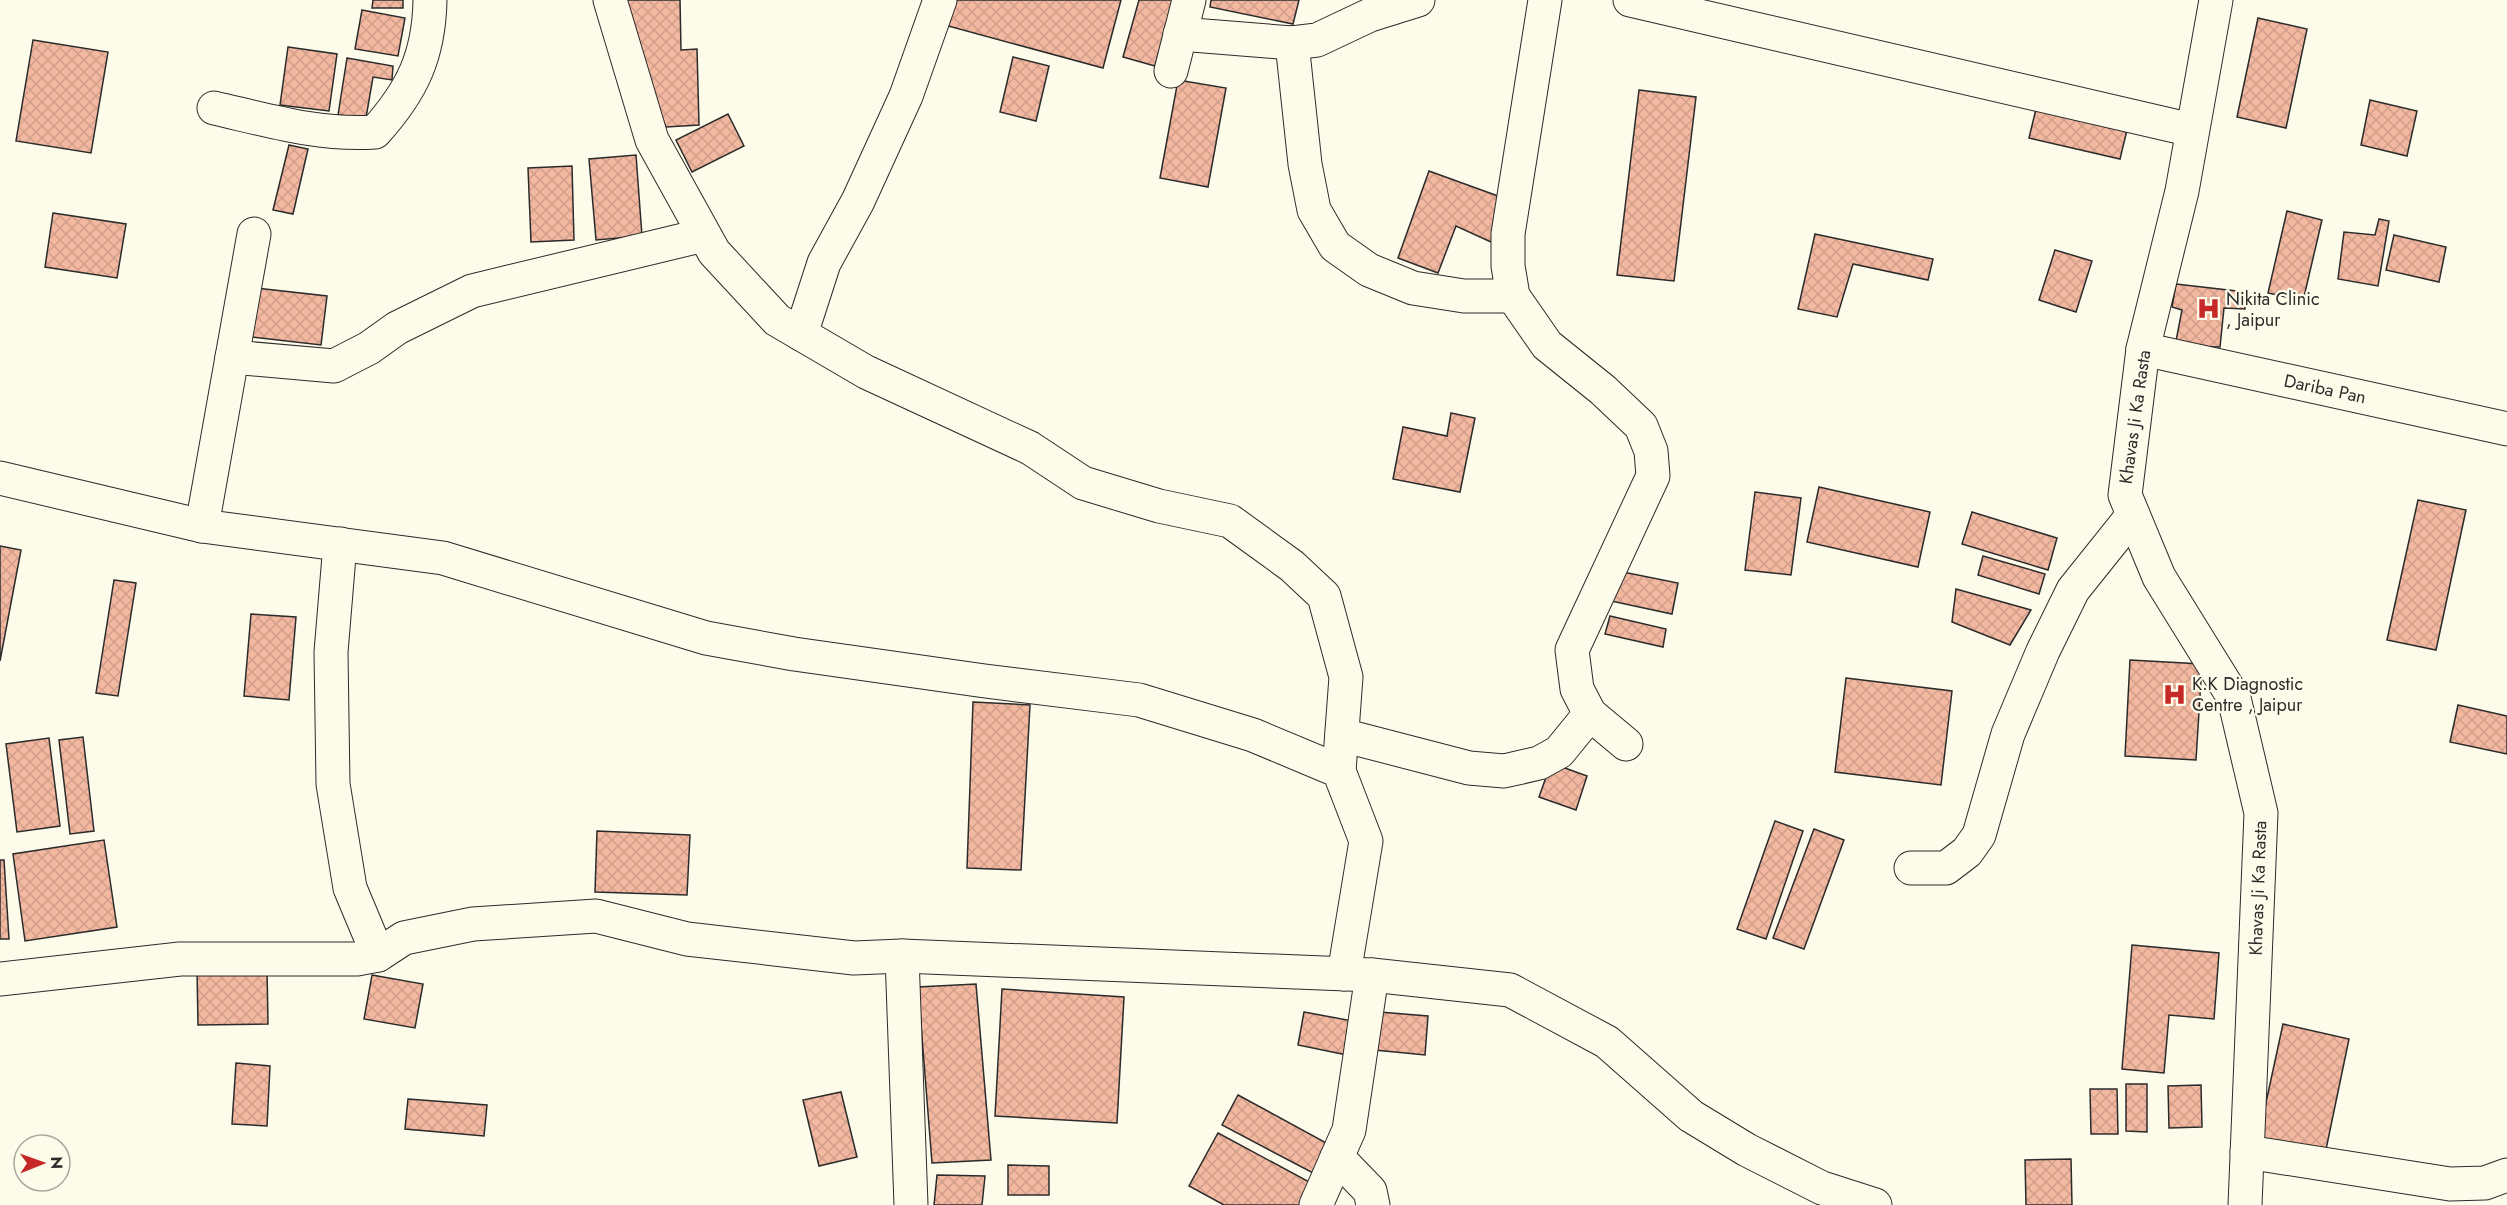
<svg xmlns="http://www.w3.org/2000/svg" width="2507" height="1205" font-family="Jost,sans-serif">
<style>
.building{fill:url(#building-cross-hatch);stroke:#2b2b2b;stroke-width:1.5}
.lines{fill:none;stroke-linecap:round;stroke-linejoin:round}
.street-casing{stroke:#2b2b2b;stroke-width:35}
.street{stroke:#fdfbea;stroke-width:33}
.labels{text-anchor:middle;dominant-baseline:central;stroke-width:4.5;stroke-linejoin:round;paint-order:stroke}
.poi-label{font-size:18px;fill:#2b2b2b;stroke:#fdfbea;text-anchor:start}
.street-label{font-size:18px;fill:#2b2b2b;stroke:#fdfbea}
</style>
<defs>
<pattern id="building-cross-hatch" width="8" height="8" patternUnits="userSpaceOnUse" patternTransform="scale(1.5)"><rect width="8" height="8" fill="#f2b8a0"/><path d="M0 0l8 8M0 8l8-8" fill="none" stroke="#d09e8a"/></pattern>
</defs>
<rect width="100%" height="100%" fill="#fdfbea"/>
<!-- building -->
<g class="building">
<path d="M373,0H403V8H372Z"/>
<path d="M626,0H680L681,50L697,49L699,125L666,127L635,58Z"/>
<path d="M948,0H1121L1103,68L941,24Z"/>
<path d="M1139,0H1173L1155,66L1123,57Z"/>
<path d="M1211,0H1299L1293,24L1210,7Z"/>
<path d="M362,10L405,18L398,56L355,49Z"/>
<path d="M2258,18L2307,29L2286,128L2237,117Z"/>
<path d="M33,40L108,52L91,153L16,141Z"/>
<path d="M288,47L337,54L329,111L280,105Z"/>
<path d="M1013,57L1049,66L1036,121L1000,112Z"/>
<path d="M347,58L393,66L392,80L373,77L366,118L338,115Z"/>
<path d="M1178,80L1226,88L1208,187L1160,178Z"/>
<path d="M1639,90L1696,97L1674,281L1617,275Z"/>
<path d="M2370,100L2417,111L2407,156L2361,145Z"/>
<path d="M2036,109L2127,130L2120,159L2029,138Z"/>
<path d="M728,114L744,146L692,172L676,140Z"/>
<path d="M289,145L308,149L293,214L273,210Z"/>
<path d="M636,155L642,236L596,240L589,159Z"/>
<path d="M572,166L574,240L531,242L528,168Z"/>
<path d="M1429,171L1509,200L1491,242L1456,226L1438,273L1398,258Z"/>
<path d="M2287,211L2322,220L2303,301L2268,293Z"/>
<path d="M53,213L126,224L117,278L45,267Z"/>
<path d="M2379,219L2389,221L2378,286L2338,279L2344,232L2375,235Z"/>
<path d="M1815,234L1933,259L1928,280L1853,264L1837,317L1798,309Z"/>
<path d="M2394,235L2446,247L2439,282L2386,270Z"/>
<path d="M2055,250L2092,261L2076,312L2039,300Z"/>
<path d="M2176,284L2245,292V309L2224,308L2220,347L2175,346L2182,310L2172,307Z"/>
<path d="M256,288L327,296L321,345L251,337Z"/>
<path d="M1451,413L1475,418L1460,492L1393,479L1403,427L1447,436Z"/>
<path d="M1819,487L1930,512L1918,567L1807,542Z"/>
<path d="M1755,492L1801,498L1791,575L1745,570Z"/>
<path d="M2418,500L2466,510L2436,650L2387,640Z"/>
<path d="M1972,512L2057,538L2048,570L1962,544Z"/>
<path d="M0,546L21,550L0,661Z"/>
<path d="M1983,556L2045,574L2039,594L1978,575Z"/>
<path d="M1618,571L1678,583L1672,614L1611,601Z"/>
<path d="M114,580L136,583L118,696L96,693Z"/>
<path d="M1956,589L2031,610L2010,645L1952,622Z"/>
<path d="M251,614L296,617L289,700L244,696Z"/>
<path d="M1610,616L1666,629L1663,647L1605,634Z"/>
<path d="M2130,660L2202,664L2196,760L2125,756Z"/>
<path d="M1846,678L1952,691L1941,785L1835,772Z"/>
<path d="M973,702L1030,705L1021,870L967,868Z"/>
<path d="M2458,705L2507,716V754L2450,742Z"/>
<path d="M83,737L94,831L70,834L59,740Z"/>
<path d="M49,738L60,826L17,832L6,744Z"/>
<path d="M1551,763L1587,776L1576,810L1539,797Z"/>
<path d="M1775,821L1803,831L1766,939L1737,929Z"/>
<path d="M1814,829L1844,840L1804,949L1773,938Z"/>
<path d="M597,831L690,835L687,895L595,892Z"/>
<path d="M104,840L117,927L25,941L13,854Z"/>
<path d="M0,860H4L9,939H0Z"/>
<path d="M2132,945L2219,953L2214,1019L2169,1015L2164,1073L2122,1069Z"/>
<path d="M267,968L268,1024L198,1025L197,969Z"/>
<path d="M372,975L423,984L415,1028L364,1019Z"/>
<path d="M976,984L991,1160L932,1163L918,987Z"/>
<path d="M1002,989L1124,997L1117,1123L995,1116Z"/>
<path d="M1304,1012L1358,1022L1352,1056L1298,1045Z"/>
<path d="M1379,1012L1428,1016L1425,1055L1375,1050Z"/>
<path d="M2283,1024L2349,1039L2324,1159L2257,1144Z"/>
<path d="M236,1063L270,1066L267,1126L232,1124Z"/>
<path d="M2126,1084H2147V1132L2126,1131Z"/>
<path d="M2201,1085L2202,1127L2169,1128L2168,1086Z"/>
<path d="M2090,1089H2117L2118,1134H2091Z"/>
<path d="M841,1092L857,1157L819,1166L803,1100Z"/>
<path d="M1238,1095L1330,1145L1315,1174L1222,1125Z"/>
<path d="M408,1099L487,1105L484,1136L405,1129Z"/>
<path d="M1218,1133L1313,1184L1302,1205H1224L1189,1186Z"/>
<path d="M2071,1159L2072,1205H2026L2025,1160Z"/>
<path d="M1008,1165L1049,1166V1195H1008Z"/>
<path d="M937,1175L985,1176L982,1205H934Z"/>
</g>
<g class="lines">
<defs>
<g id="street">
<path d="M610,0L652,140L714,252L777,320L866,372L1030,448L1083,483L1159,506L1230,521L1292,566L1324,596L1346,677L1339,771"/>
<path d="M1545,0L1508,234V266L1513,296L1547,345L1603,390L1641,426L1651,451L1653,476L1572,650L1577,689L1590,714L1626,744"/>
<path d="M1630,0L2192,130"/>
<path d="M2216,0L2182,191L2143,349L2125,495L2159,577L2234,698L2261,813L2245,1205"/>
<path d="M1180,34L1292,43L1317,40L1370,15L1418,0"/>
<path d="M1292,43L1305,164L1314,210L1335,246L1369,270L1413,288L1464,296H1513"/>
<path d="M1171,71L1189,0"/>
<path d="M214,108C267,120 320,136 375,132C412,91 429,56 430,0"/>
<path d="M801,334L824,263L858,201L906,96L940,0"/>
<path d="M2143,349L2507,429"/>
<path d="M232,357L334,366L369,348L397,328L472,291L704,235"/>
<path d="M0,478L202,526L443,558L706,638L794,654L985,681L1139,700L1253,735L1339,771L1366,841L1344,974"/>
<path d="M202,526L254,234"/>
<path d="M340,544L331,652L333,784L350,888L378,955"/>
<path d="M1342,735L1469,768L1504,771L1539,763L1559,752L1590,714"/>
<path d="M1911,868H1946L1967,852L1979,835L2008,734L2043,651L2073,590L2133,515"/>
<path d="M902,956L911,1205"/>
<path d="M0,979L180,959H357L378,955L404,938L473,924L596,916L687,939L854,958L902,956L1372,975L1510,990L1607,1042L1691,1116L1747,1150L1822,1188L1875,1205"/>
<path d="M2247,1152L2450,1184L2485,1183L2507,1175"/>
<path d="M1337,1157L1370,1191L1373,1205"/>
<path d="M1316,1205L1349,1130L1372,975"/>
</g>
</defs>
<!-- street casing -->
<use href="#street" class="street-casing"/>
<!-- street -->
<use href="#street" class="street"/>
</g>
<!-- icons -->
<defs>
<symbol id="hospital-bare" viewBox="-9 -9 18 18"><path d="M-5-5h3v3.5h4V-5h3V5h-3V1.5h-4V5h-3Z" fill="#c62828" stroke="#fdfbea" stroke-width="2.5" paint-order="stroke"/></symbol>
</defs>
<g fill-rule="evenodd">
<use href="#hospital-bare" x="2192" y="292" width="33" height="33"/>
<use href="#hospital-bare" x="2158" y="678" width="33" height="33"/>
</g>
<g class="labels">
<!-- poi labels -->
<g class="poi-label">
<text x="2226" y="299">Nikita Clinic<tspan x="2226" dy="21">, Jaipur</tspan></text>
<text x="2192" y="684">K.K Diagnostic<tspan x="2192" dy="21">Centre , Jaipur</tspan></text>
</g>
<!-- street labels -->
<g class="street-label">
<text transform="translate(2325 389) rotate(12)">Dariba Pan</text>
<text transform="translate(2135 417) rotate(-82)">Khavas Ji Ka Rasta</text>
<text transform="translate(2258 888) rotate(-88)">Khavas Ji Ka Rasta</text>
</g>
</g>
<!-- north arrow -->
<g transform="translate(42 1163) rotate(89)"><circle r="28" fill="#fdfbea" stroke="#a9a89e" stroke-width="1.5"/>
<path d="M0-4.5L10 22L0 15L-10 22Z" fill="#c62828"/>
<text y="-9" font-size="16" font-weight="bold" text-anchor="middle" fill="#2b2b2b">N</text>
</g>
</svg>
